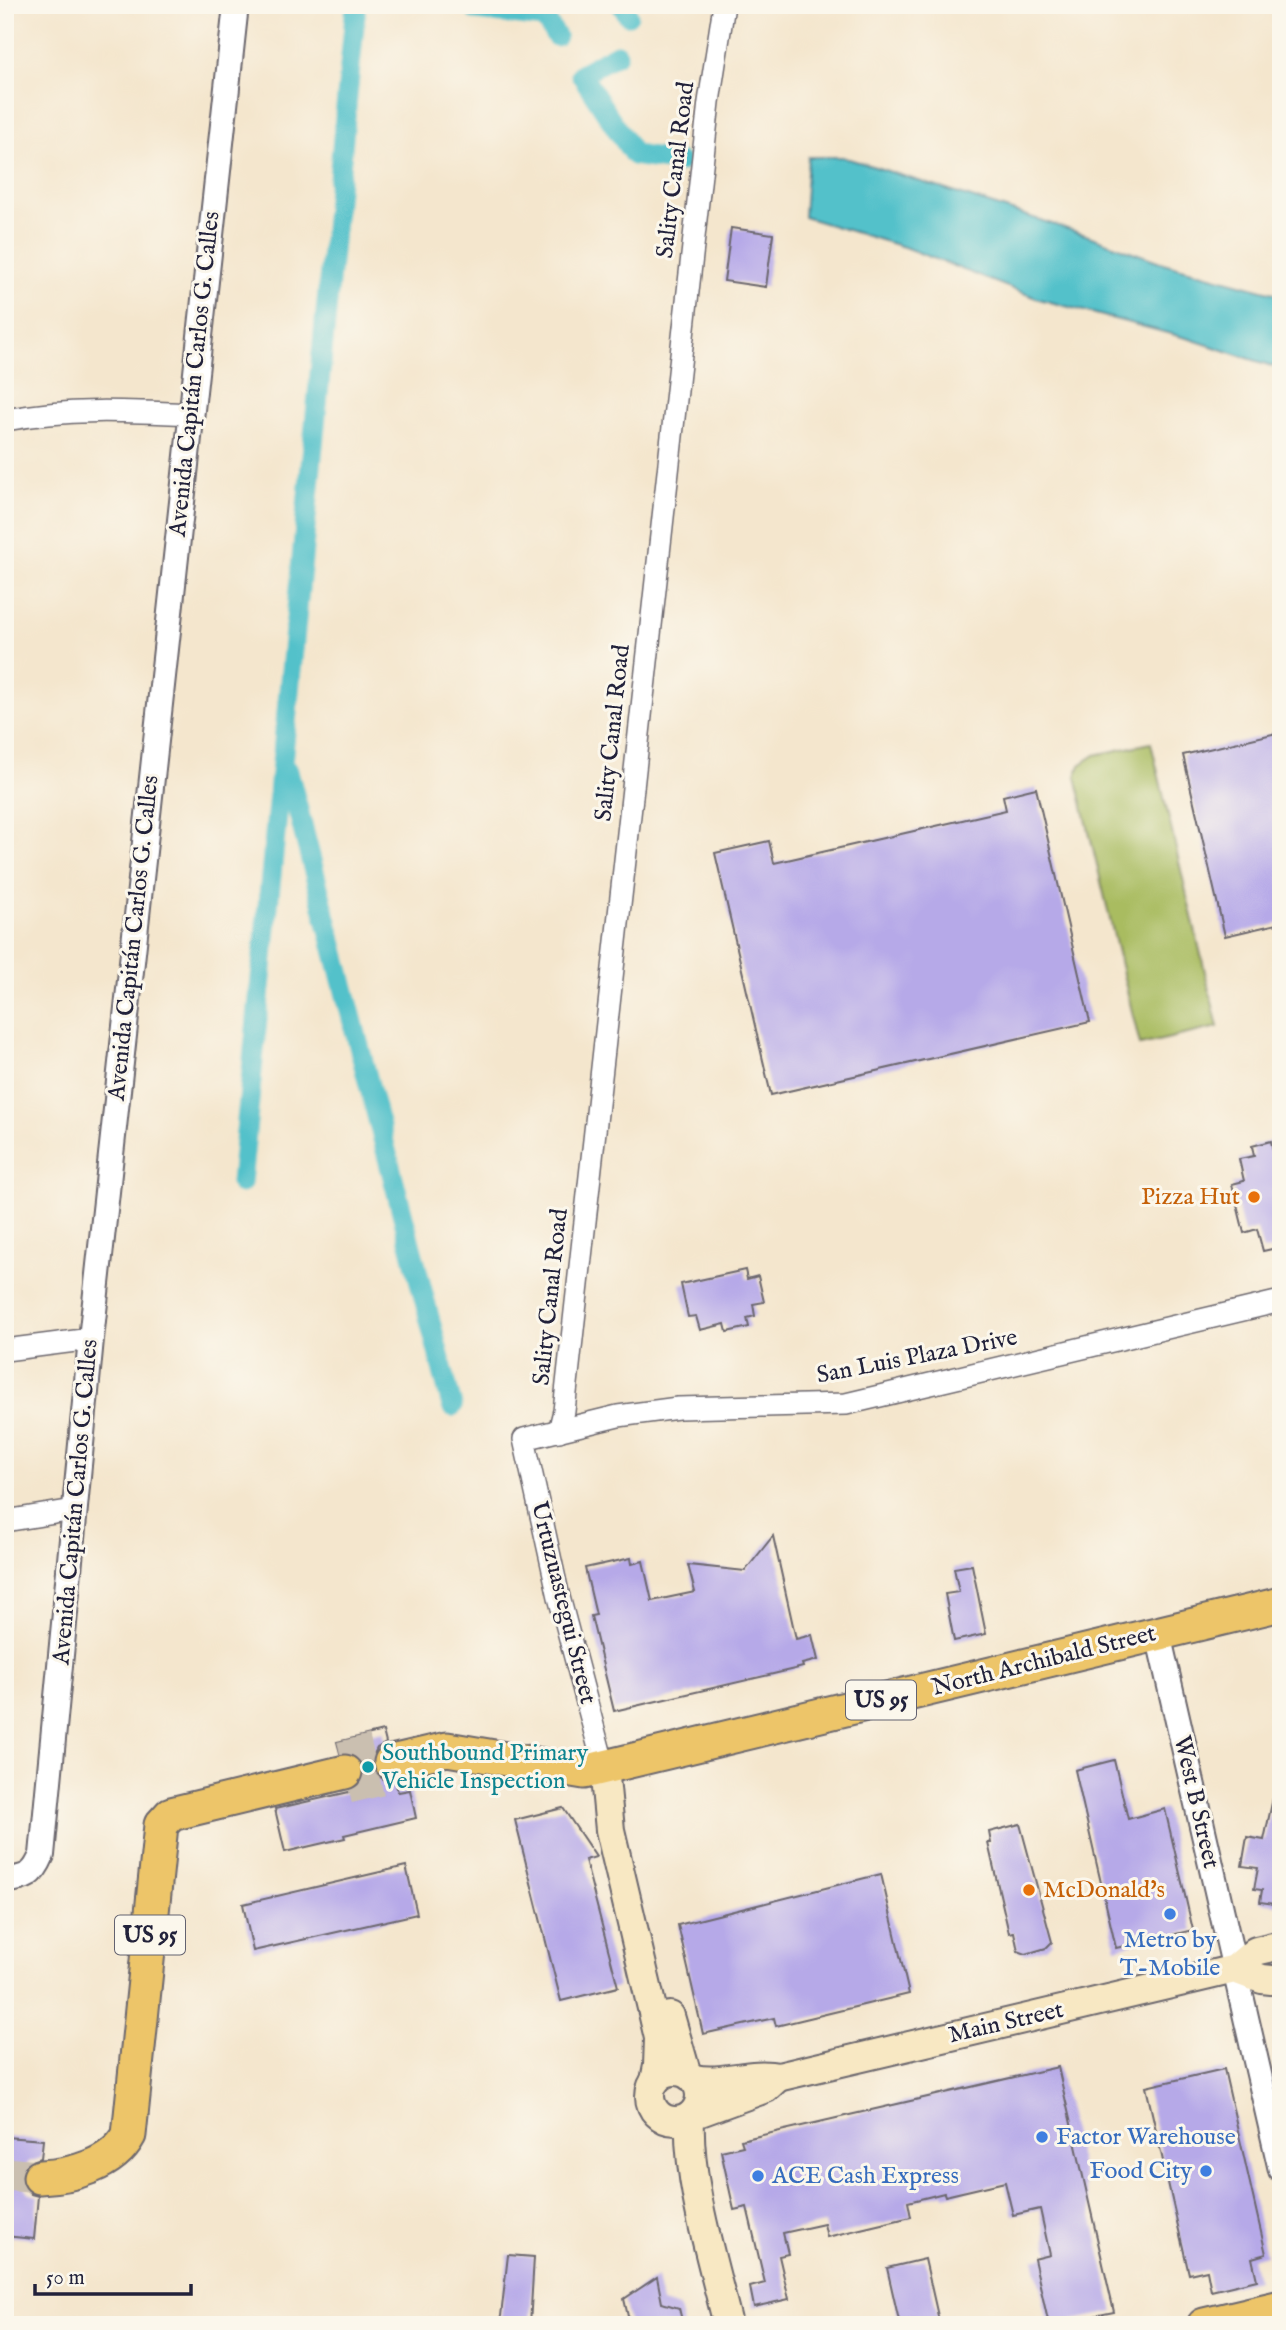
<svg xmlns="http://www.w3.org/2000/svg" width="1286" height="2330" font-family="'IM FELL English',serif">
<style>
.green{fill:#a9bc60;stroke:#666f4e;stroke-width:2}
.water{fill:#53c1ca;stroke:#3a7282;stroke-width:2}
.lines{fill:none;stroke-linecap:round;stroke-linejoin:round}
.canal{stroke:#53c1ca;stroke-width:21}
.building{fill:#b6a9e8}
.trunk-tunnel{stroke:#cabfb0;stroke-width:33;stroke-dasharray:33 17;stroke-linecap:butt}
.minor-casing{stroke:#6c676e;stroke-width:24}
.tertiary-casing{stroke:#6c676e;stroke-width:28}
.secondary-casing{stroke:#6c676e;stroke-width:32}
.trunk-casing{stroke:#6c676e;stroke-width:37}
.minor{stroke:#fff;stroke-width:21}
.tertiary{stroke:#fff;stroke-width:24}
.secondary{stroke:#f8e8c3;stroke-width:28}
.trunk{stroke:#edc569;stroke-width:33}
.food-dot{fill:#e8710a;stroke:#fbf7ec;stroke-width:2.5}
.culture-dot{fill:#0f9aa8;stroke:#fbf7ec;stroke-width:2.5}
.shop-dot{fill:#3f7fe0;stroke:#fbf7ec;stroke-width:2.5}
.labels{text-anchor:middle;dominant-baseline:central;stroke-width:6;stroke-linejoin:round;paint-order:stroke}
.shield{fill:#fbf7ec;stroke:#636270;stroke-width:2}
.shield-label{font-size:23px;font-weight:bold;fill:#22223b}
.street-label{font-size:24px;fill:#22223b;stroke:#fbf7ec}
.food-label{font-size:24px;fill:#c56008;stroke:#fbf7ec;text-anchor:end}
.culture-label{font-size:24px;fill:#0d838f;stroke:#fbf7ec;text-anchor:start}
.shop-label{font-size:24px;fill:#366cbe;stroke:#fbf7ec;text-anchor:start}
</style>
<rect width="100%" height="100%" fill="#fbf7ec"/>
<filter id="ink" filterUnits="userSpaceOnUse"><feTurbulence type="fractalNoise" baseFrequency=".0143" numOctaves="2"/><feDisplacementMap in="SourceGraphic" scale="14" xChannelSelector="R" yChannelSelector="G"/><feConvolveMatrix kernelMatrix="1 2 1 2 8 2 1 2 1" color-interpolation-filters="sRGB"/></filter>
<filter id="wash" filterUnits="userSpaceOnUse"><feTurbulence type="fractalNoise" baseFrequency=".00686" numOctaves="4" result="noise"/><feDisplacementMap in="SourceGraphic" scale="28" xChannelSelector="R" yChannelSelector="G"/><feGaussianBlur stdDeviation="1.57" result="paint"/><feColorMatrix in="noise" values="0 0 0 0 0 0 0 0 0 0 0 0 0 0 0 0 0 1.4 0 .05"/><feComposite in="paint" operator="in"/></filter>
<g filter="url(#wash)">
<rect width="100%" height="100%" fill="#f4e6cd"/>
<!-- green -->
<path class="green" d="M1151,743L1218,1027L1140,1045L1076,777L1080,765L1095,755Z"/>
<!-- water -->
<path class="water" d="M808,157H842L869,165L1083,234L1163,263L1281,295V369L1190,339L1039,299L904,247L804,217Z"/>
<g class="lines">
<!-- canal -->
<g class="canal">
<path d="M474,5L476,10L544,18L556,36"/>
<path d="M622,5L628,15"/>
<path d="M617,54L581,74L634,155L679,162"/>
<path d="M288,771L452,1406"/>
<path d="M241,1183L356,5"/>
</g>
</g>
<g id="blocks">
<!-- building -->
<g class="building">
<path d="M731,228L773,234L766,287L724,281Z"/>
<path d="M1281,732V923L1225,936L1183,755Z"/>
<path d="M1036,788L1090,1022L771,1095L715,853L769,841L774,863L1006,810L1003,796Z"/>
<path d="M1271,1141L1273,1151L1281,1149V1247L1263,1251L1257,1229L1244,1233L1232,1184L1244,1181L1239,1159L1254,1156L1252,1146Z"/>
<path d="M745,1270L747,1279L758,1276L764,1302L753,1304L755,1316L747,1318L749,1327L727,1332L725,1324L700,1330L696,1316L688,1317L681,1284Z"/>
<path d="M773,1536L796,1639L812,1635L818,1660L802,1664L803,1667L614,1711L591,1616L596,1615L585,1568L631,1558L632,1564L643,1561L652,1601L695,1592L688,1565L745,1571Z"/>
<path d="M972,1565L986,1634L954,1641L945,1594L959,1592L954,1568Z"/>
<path d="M383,1731L386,1743L377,1748L373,1756L372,1767L377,1775L385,1780L395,1781L398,1792L410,1790L416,1818L344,1835L345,1838L285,1852L275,1809L349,1792L358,1786L364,1777L363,1767L358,1758L351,1754L340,1753L337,1742Z"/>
<path d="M1114,1760L1128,1819L1165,1809L1193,1930L1116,1948L1075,1770Z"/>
<path d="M1273,1798L1281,1799V1905L1260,1902L1262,1890L1254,1889L1258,1868L1242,1866L1247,1837L1264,1840Z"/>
<path d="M563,1808L596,1857L585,1860L618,1987L561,2001L515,1820Z"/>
<path d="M1020,1824L1052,1942L1046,1948L1026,1954L1018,1951L1014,1932L1009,1933L988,1843H991L989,1832Z"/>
<path d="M406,1866L417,1914L253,1951L243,1904Z"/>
<path d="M881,1874L909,1994L776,2026L774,2018L703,2034L678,1925Z"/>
<path d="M1058,2067L1114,2312L1049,2325L1034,2259L1050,2255L1040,2209L1013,2215L1005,2182L945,2196L944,2193L908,2202L911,2217L827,2237L824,2224L783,2233L788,2254L779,2256L789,2299L754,2307L750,2287L765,2283L747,2207L734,2210L721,2151L743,2146L741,2140Z"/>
<path d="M1224,2069L1266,2254L1252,2258L1257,2280L1211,2291L1207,2270L1189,2274L1146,2087Z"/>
<path d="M5,2137L43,2140L41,2158L29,2162L22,2169L21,2178L25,2188L31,2194L38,2196L34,2239L5,2236Z"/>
<path d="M508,2255L534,2257L530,2325H500Z"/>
<path d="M925,2259L940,2325H900L887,2268Z"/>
<path d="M657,2277L662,2303L679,2308L683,2325H630L624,2299Z"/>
</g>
</g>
</g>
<g filter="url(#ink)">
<use href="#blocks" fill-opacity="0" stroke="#6c676e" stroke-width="2"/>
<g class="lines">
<!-- trunk-tunnel -->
<g class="trunk-tunnel">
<path d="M341,1758L387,1747"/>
<path d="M348,1787L394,1776"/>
<path d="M5,2174L40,2177"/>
</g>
<defs>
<g id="minor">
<path d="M5,420C67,408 128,411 190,414"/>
<path d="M5,1350L91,1339"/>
<path d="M559,1431L564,1411L709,102L724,5"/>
<path d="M5,1521L74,1510"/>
<path d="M604,1767L559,1597L524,1439L618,1416L678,1408L846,1404L1281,1301"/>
</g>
<g id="tertiary">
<path d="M1158,1634L1281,2170"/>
<path d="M5,1881C28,1877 33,1876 42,1855L91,1339L236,5"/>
</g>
<g id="secondary">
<path d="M604,1767L610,1830L659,2038L658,2066L655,2081"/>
<path d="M1235,1969L1262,1979L1281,1981"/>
<path d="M670,2016L686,2072"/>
<circle cx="675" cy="2096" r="25"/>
<path d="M694,2079C723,2085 750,2071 778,2077L1235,1969L1256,1951L1281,1945"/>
<path d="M692,2115L766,2088L778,2077"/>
<path d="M690,2117C687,2181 713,2262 728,2325"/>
</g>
<g id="trunk">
<path d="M391,1762L447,1749L584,1772L1281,1604"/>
<path d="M40,2177C71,2176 113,2165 129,2135L160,1835L161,1825L171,1814L345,1772"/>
<path d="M1204,2325L1281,2307"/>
</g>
</defs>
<!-- minor casing -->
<use href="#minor" class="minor-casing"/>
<!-- tertiary casing -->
<use href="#tertiary" class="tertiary-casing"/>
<!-- secondary casing -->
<use href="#secondary" class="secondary-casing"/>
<!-- trunk casing -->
<use href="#trunk" class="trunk-casing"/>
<!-- minor -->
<use href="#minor" class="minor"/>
<!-- tertiary -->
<use href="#tertiary" class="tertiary"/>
<!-- secondary -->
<use href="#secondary" class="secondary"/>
<!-- trunk -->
<use href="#trunk" class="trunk"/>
</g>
</g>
<!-- markers -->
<g class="food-dot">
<circle cx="1254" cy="1197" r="7"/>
<circle cx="1029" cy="1890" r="7"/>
</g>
<circle class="culture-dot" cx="368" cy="1767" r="7"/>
<g class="shop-dot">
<circle cx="1170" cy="1914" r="7"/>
<circle cx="1042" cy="2137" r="7"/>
<circle cx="1206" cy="2171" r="7"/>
<circle cx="758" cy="2176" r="7"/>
</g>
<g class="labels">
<!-- shield labels -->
<g class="shield">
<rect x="846" y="1680.5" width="70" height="39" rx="5"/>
<rect x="115" y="1915.5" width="70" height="39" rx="5"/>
</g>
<g class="shield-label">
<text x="881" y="1700">US 95</text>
<text x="150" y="1935">US 95</text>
</g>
<!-- street labels -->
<g class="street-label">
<text transform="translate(676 170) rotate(-83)">Sality Canal Road</text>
<text transform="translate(195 374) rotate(-84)">Avenida Capitán Carlos G. Calles</text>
<text transform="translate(613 733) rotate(-84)">Sality Canal Road</text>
<text transform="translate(134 938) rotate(-84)">Avenida Capitán Carlos G. Calles</text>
<text transform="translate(551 1297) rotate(-84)">Sality Canal Road</text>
<text transform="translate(917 1357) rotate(-11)">San Luis Plaza Drive</text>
<text transform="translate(76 1502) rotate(-85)">Avenida Capitán Carlos G. Calles</text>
<text transform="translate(563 1603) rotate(76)">Urtuzuastegui Street</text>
<text transform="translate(1044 1661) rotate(-14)">North Archibald Street</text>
<text transform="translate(1196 1802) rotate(77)">West B Street</text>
<text transform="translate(1006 2023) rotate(-13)">Main Street</text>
</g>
<!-- food labels -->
<g class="food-label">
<text x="1240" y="1197">Pizza Hut</text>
<text x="1043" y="1890" text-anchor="start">McDonald's</text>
</g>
<!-- culture labels -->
<g class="culture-label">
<text x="382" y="1753">Southbound Primary<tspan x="382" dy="28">Vehicle Inspection</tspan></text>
</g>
<!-- shop labels -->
<g class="shop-label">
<text x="1170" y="1940" text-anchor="middle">Metro by<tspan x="1170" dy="28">T-Mobile</tspan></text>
<text x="1056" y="2137">Factor Warehouse</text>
<text x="1192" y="2171" text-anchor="end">Food City</text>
<text x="772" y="2176">ACE Cash Express</text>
</g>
</g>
<!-- margin -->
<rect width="1286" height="2330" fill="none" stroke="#fbf7ec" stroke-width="28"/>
<!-- scale -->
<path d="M35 2284v10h156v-10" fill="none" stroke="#22223b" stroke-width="3.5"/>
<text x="46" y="2284" font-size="21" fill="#22223b" stroke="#fbf7ec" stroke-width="5" paint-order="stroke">50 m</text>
</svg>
